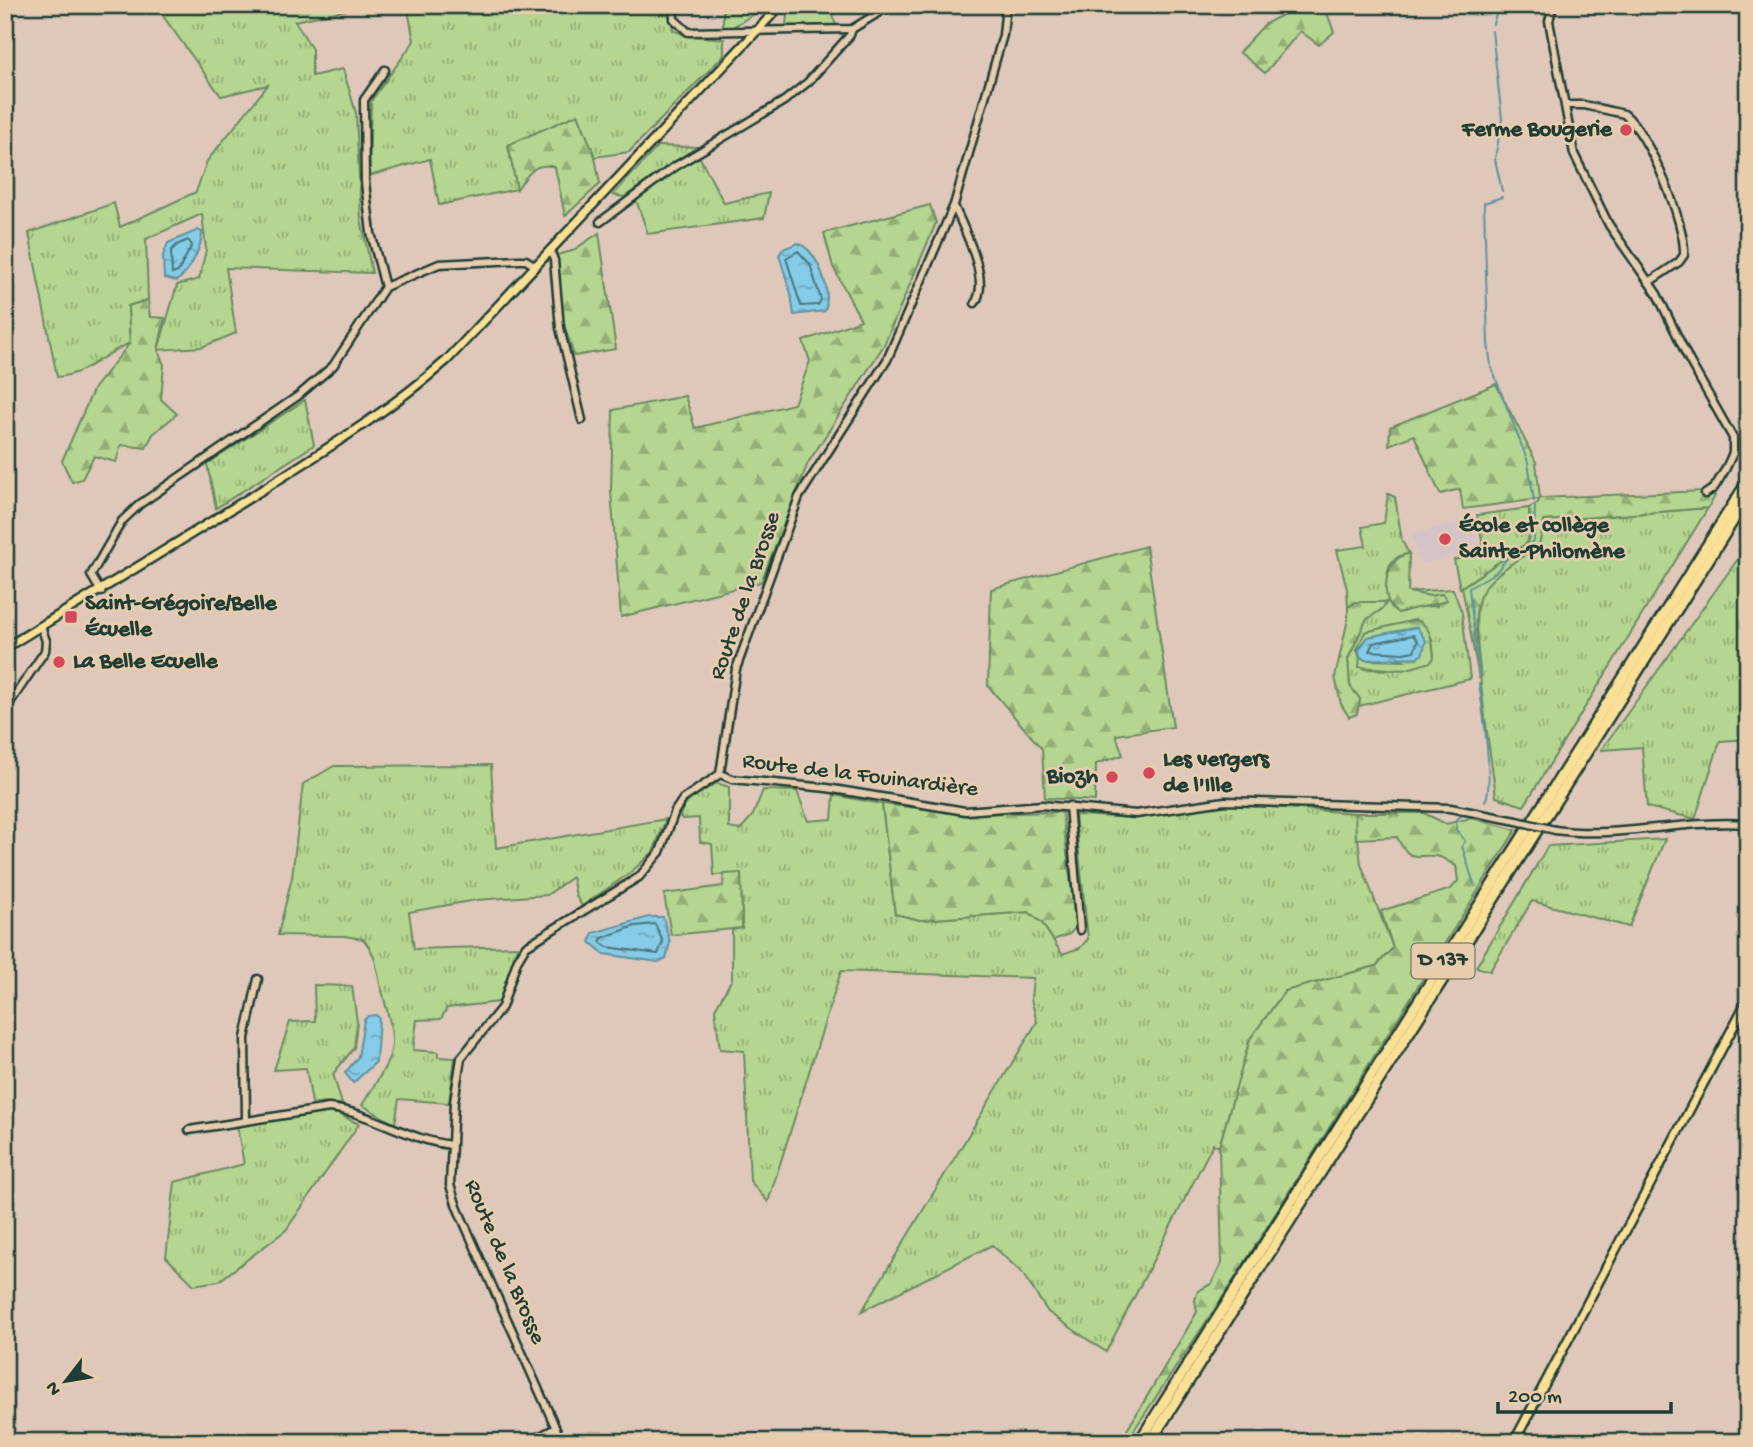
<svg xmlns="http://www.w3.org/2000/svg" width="1753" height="1447" font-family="'Gochi Hand',sans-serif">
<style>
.built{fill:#d5c3c8}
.grass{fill:url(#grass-tufts);stroke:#6a8a62;stroke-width:2;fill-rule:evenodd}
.forest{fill:url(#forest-firs);stroke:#6a8a62;stroke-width:2}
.water{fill:url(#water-ripples);stroke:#5d929f;stroke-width:2}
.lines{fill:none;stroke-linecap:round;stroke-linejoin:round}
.shore{stroke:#48767c;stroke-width:2}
.stream{stroke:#5d929f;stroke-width:2}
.minor-casing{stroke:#1f3d34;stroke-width:11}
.major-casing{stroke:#1f3d34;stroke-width:12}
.highway-casing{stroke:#1f3d34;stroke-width:14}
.minor{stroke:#e7ccae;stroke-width:6}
.major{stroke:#fadf96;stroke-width:7}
.highway{stroke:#fadf96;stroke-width:9}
.minor-bridge-casing{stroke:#1f3d34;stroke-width:11;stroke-linecap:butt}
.minor-bridge{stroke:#e7ccae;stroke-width:6}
.poi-dot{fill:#d1495b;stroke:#e7ccae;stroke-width:2.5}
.labels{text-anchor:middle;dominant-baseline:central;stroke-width:5;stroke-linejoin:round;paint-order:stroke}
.shield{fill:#e7ccae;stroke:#5b6859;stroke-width:2}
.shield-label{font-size:21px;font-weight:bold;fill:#1f3d34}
.poi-label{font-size:23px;font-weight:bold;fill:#1f3d34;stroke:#e7ccae;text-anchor:start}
.street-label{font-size:23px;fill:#1f3d34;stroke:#e7ccae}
</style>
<defs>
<pattern id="grass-tufts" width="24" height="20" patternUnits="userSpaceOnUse" patternTransform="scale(1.75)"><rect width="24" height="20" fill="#b5d690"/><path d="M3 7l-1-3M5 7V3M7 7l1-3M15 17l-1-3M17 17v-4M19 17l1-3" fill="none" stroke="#93af76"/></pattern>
<pattern id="forest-firs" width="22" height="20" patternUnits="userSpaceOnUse" patternTransform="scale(1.75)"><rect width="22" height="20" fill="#b5d690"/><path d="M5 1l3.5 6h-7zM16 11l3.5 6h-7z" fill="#93af76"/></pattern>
<pattern id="water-ripples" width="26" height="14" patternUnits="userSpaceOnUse" patternTransform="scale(1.75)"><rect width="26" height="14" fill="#86cbe7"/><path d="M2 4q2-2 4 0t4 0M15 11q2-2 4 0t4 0" fill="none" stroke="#6da6bc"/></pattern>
</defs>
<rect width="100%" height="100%" fill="#dfc8ba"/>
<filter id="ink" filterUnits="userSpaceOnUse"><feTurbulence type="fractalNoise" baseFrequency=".0143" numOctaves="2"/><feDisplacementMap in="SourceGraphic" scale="14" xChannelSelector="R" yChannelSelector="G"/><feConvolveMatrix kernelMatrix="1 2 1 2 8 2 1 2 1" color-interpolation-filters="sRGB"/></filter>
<g filter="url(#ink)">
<!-- built -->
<path class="built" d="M1472,519L1479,545L1472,553L1420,564L1411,534Z"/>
<!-- grass -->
<g class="grass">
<path d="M155,5H369L295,21L312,49V76L343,69L356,113L361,219L372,273L226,268L236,333L202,347L158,350L177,285L199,279L206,250L202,214L146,239L148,300L128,306L130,343C101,355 88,374 57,377L29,233L114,203L120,227L196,192L207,161L268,85L221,96Z"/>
<path d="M407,5H669L673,30L685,35L724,39V55L629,152L595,157L578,114L508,145L517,189L439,205L430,159L369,176L371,101L414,41Z"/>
<path d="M723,5H769L731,28H723Z"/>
<path d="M788,5H828L836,25L786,26Z"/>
<path d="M658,146L697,147L624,197L613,195Z"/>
<path d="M699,156L724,203L769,193L764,218L648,234L636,200Z"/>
<path d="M305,400L314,445L216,508L207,464Z"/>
<path d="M1388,494L1395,497L1402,541L1409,554C1377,557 1387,594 1398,613L1417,607L1437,606L1442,594L1430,596L1408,592L1453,589L1462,613L1470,679L1359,706L1360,699L1350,686L1348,659L1366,620L1382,609L1386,602H1356L1348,607L1347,589L1337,550L1366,546L1362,527L1384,523ZM1415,620L1432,641L1434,657L1394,670L1364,669L1357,650L1365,632Z"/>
<path d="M1529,508L1530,533L1527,543L1460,588L1454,560L1479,553L1483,544L1477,515Z"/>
<path d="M1708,508L1524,806L1496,797C1492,762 1467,616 1480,592C1491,572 1520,558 1539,546L1544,521Z"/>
<path d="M1748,545V739L1720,741L1695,819L1647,807L1642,747L1601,750Z"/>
<path d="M491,765L496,848L666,819L653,852L630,873L582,906L576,896L572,877L547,895L476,900L409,912L414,949L518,946L499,1002L447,1008L441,1019L417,1020L413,1050L438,1052V1057L455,1058L449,1103L399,1099L395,1124L362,1105C399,1047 398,1050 380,984C376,965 376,954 363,939L344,936L278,935L292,877L303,784L334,766Z"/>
<path d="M717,783L729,787V828L740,830L753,815L763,790L797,791L808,821L832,819L834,795L882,804L895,914L920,920L1029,912L1042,923L1062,954L1080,948L1088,939L1075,815L1135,818L1228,804L1355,813L1361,864L1393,948L1376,966L1285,991L1250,1039L1219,1147L1213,1144L1106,1352L1048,1312L1022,1273L992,1245L862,1311L1037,1022L1031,999L1033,978L841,971L768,1202L750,1181L744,1051L720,1049L715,1009L732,979V930L742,928L741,874L714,875L712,844L700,842L699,818L682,819L680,816C684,799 703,791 717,783Z"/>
<path d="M1665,839L1629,927L1532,901L1490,971L1476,967L1548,846Z"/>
<path d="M314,985L352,986L357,1022L354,1048L333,1074L342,1104L312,1103L306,1068L274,1070L290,1022L315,1021Z"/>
<path d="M319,1111L338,1114L359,1124L286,1230L219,1281L194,1285L166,1257L175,1182L244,1164L237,1127Z"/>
</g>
<!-- forest -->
<g class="forest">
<path d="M1301,5H1324L1334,32L1319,45L1300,31L1265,73L1239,52L1265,24Z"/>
<path d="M578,114L595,157L600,184L565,216L555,167C534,162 529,173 517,189L508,145Z"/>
<path d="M930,205L936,223L884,345L808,463L761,582L621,617L611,492L613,410L685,396L695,428L794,404L810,361L803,341L861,320L833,267L824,233Z"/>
<path d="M599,233L616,349L574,356L561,315L557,255L572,251Z"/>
<path d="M148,300L150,317L165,318L158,350L164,365L161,399L177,414L153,434L146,448L121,445L116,462L94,456L82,479L72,482L62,461L94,388L130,343L128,306Z"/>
<path d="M1496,384L1536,462L1540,498L1704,491L1715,496L1708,508L1544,521L1539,546C1468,590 1471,595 1481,677L1479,678L1462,587L1527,543L1530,533L1529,508L1538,503L1539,499L1463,509L1460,489L1440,494L1414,435L1389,445L1390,427Z"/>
<path d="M1146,546L1173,727L1116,735L1123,755L1096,764L1095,801L1045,798L1042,749L988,686L991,589Z"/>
<path d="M1409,554L1408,592L1430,596L1442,594L1447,600C1432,608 1415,606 1398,613C1377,601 1385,556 1409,554Z"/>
<path d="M1356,602H1387L1382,609L1366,620L1348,659L1350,686L1360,699L1357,714L1349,717L1341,704L1335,677L1348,619V607Z"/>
<path d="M1415,620C1432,625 1432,641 1434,657L1431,662L1404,670L1359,667L1360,656L1365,660L1404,661L1369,637L1356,651L1365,632Z"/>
<path d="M882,804L969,814L1062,812L1076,927L1070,934L1053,940L1042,923L1029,912L920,920L895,914Z"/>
<path d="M1355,813H1424L1446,824L1471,818L1516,830L1230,1286L1126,1442H1120L1197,1312L1195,1300L1198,1291L1211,1284L1222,1263L1219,1147L1250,1039L1285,991L1376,966L1393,948L1381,911L1451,889L1458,881L1456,866C1452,864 1445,859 1440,857C1417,852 1411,866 1397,837L1356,839Z"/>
<path d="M741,873L742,928L671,935L664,894L723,886L724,874Z"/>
</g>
<!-- water -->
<g class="water">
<path d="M198,230L202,232C202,247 189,274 176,281L164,278L163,256L168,243Z"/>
<path d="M798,243C818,251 832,290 825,311L794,315L791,294L779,255L783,249Z"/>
<path d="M1417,627L1426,641L1422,655L1417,657L1365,660L1360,656L1359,650L1368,637Z"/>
<path d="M649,917H663L670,942L666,959L658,962L604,954L590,942L593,933Z"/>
<path d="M376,1015L379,1018L376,1062L353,1083L345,1073L358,1057L364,1020L368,1016Z"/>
</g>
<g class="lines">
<!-- shore -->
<g class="shore">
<path d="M188,240L192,245L178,272L172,274L171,251L177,245Z"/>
<path d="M798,251L810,264L821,300L818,305L801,306L786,258Z"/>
<path d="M1413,635L1418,641L1414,651L1403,653L1369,651L1373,643Z"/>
<path d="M655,924L663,942L658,954L607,947L600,942L602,938L635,926Z"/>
</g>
<!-- stream -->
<g class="stream">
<path d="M1493,24L1499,5"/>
<path d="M1492,31L1502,119L1495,159L1502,191"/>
<path d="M1502,197L1484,203L1488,343L1491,366L1528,462L1534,501"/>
<path d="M1479,678L1469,588L1496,572L1509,556L1519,554L1534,540L1535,506"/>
<path d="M1479,684C1482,705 1495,787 1485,801"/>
<path d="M1464,814L1456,820V829L1465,841L1462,846L1474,884"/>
</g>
<defs>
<g id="minor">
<path d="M673,5L674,19L688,32L852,29L891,5"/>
<path d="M1553,5L1549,21L1574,154L1609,225L1657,294L1689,360L1733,438V453L1725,470L1714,488L1705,494"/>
<path d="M385,70L364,100L365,182L371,233L385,287"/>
<path d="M1567,105H1584L1624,114C1649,133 1686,224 1684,255L1679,262L1649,282"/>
<path d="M954,206C964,229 991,281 975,303"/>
<path d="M600,222L674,167L784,101L808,82L850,35L852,29"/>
<path d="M550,250L554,260L560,328L582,420"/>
<path d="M101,592L91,575L122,521L140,504L298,396L333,366L385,287L439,264L518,260H526L535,266"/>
<path d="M5,710L45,651L46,641L41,626"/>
<path d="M720,774L732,779L827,788L965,811L1042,805L1136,814L1225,801L1450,808L1517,821"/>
<path d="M1069,806L1080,930"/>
<path d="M1555,830C1620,839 1683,819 1748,824"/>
<path d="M246,1120L245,1038L258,979"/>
<path d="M189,1130L329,1108C371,1112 407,1140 451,1145"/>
<path d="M529,1442L556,1428"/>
<path d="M562,1442L457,1207L450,1185L454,1102L461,1058L502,1007L517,961L526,946L639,877L660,852L675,811L683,799L720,774L736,669L799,497L887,360L954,205L1003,35L1006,5"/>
</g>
<g id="major">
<path d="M5,648C95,593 184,539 273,483C333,445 393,408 447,360L781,5"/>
<path d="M1514,1442L1748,999"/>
</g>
<g id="highway">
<path d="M1139,1442L1748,481"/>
<path d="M1150,1442L1748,497"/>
</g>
</defs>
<!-- minor casing -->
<use href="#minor" class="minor-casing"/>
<!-- major casing -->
<use href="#major" class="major-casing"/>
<!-- highway casing -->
<use href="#highway" class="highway-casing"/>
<!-- minor -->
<use href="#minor" class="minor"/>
<!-- major -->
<use href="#major" class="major"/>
<!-- highway -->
<use href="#highway" class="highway"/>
<defs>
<path id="minor-bridge" d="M1517,821L1555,830"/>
</defs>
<!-- minor-bridge casing -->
<use href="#minor-bridge" class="minor-bridge-casing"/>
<!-- minor-bridge -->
<use href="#minor-bridge" class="minor-bridge"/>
</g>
</g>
<!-- markers -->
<g class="poi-dot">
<circle cx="1626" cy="130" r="7"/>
<circle cx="1445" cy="539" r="7"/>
<rect x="64" y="610" width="14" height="14" rx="3.5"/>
<circle cx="59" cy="662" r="7"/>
<circle cx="1149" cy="773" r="7"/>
<circle cx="1112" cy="777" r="7"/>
</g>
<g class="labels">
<!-- shield labels -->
<rect class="shield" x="1411.5" y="943.5" width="63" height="35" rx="5"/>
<g class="shield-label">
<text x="1443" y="961">D 137</text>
</g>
<!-- poi labels -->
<g class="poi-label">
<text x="1612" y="130" text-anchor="end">Ferme Bougerie</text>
<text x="1459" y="526">École et collège<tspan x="1459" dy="26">Sainte-Philomène</tspan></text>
<text x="85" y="604">Saint-Grégoire/Belle<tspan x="85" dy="26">Écuelle</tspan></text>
<text x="73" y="662">La Belle Ecuelle</text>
<text x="1163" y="760">Les vergers<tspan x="1163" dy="26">de l'Ille</tspan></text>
<text x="1098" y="777" text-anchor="end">Biozh</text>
</g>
<!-- street labels -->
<g class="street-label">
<text transform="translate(746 596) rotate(-71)">Route de la Brosse</text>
<text transform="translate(860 776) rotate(7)">Route de la Fouinardière</text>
<text transform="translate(504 1262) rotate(67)">Route de la Brosse</text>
</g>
</g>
<!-- margin -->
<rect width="1753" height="1447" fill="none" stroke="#e7ccae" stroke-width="28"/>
<rect x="14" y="14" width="1725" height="1419" fill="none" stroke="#1f3d34" stroke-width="2.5" filter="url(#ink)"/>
<!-- north arrow -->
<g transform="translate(66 1381) rotate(239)" stroke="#e7ccae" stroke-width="5" paint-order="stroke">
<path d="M0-5L12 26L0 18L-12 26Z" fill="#1f3d34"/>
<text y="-10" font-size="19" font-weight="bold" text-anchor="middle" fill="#1f3d34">N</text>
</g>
<!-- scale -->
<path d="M1498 1402v10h173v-10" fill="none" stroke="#1f3d34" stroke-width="3.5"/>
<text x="1508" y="1402" font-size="21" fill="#1f3d34" stroke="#e7ccae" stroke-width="5" paint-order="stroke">200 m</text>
</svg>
